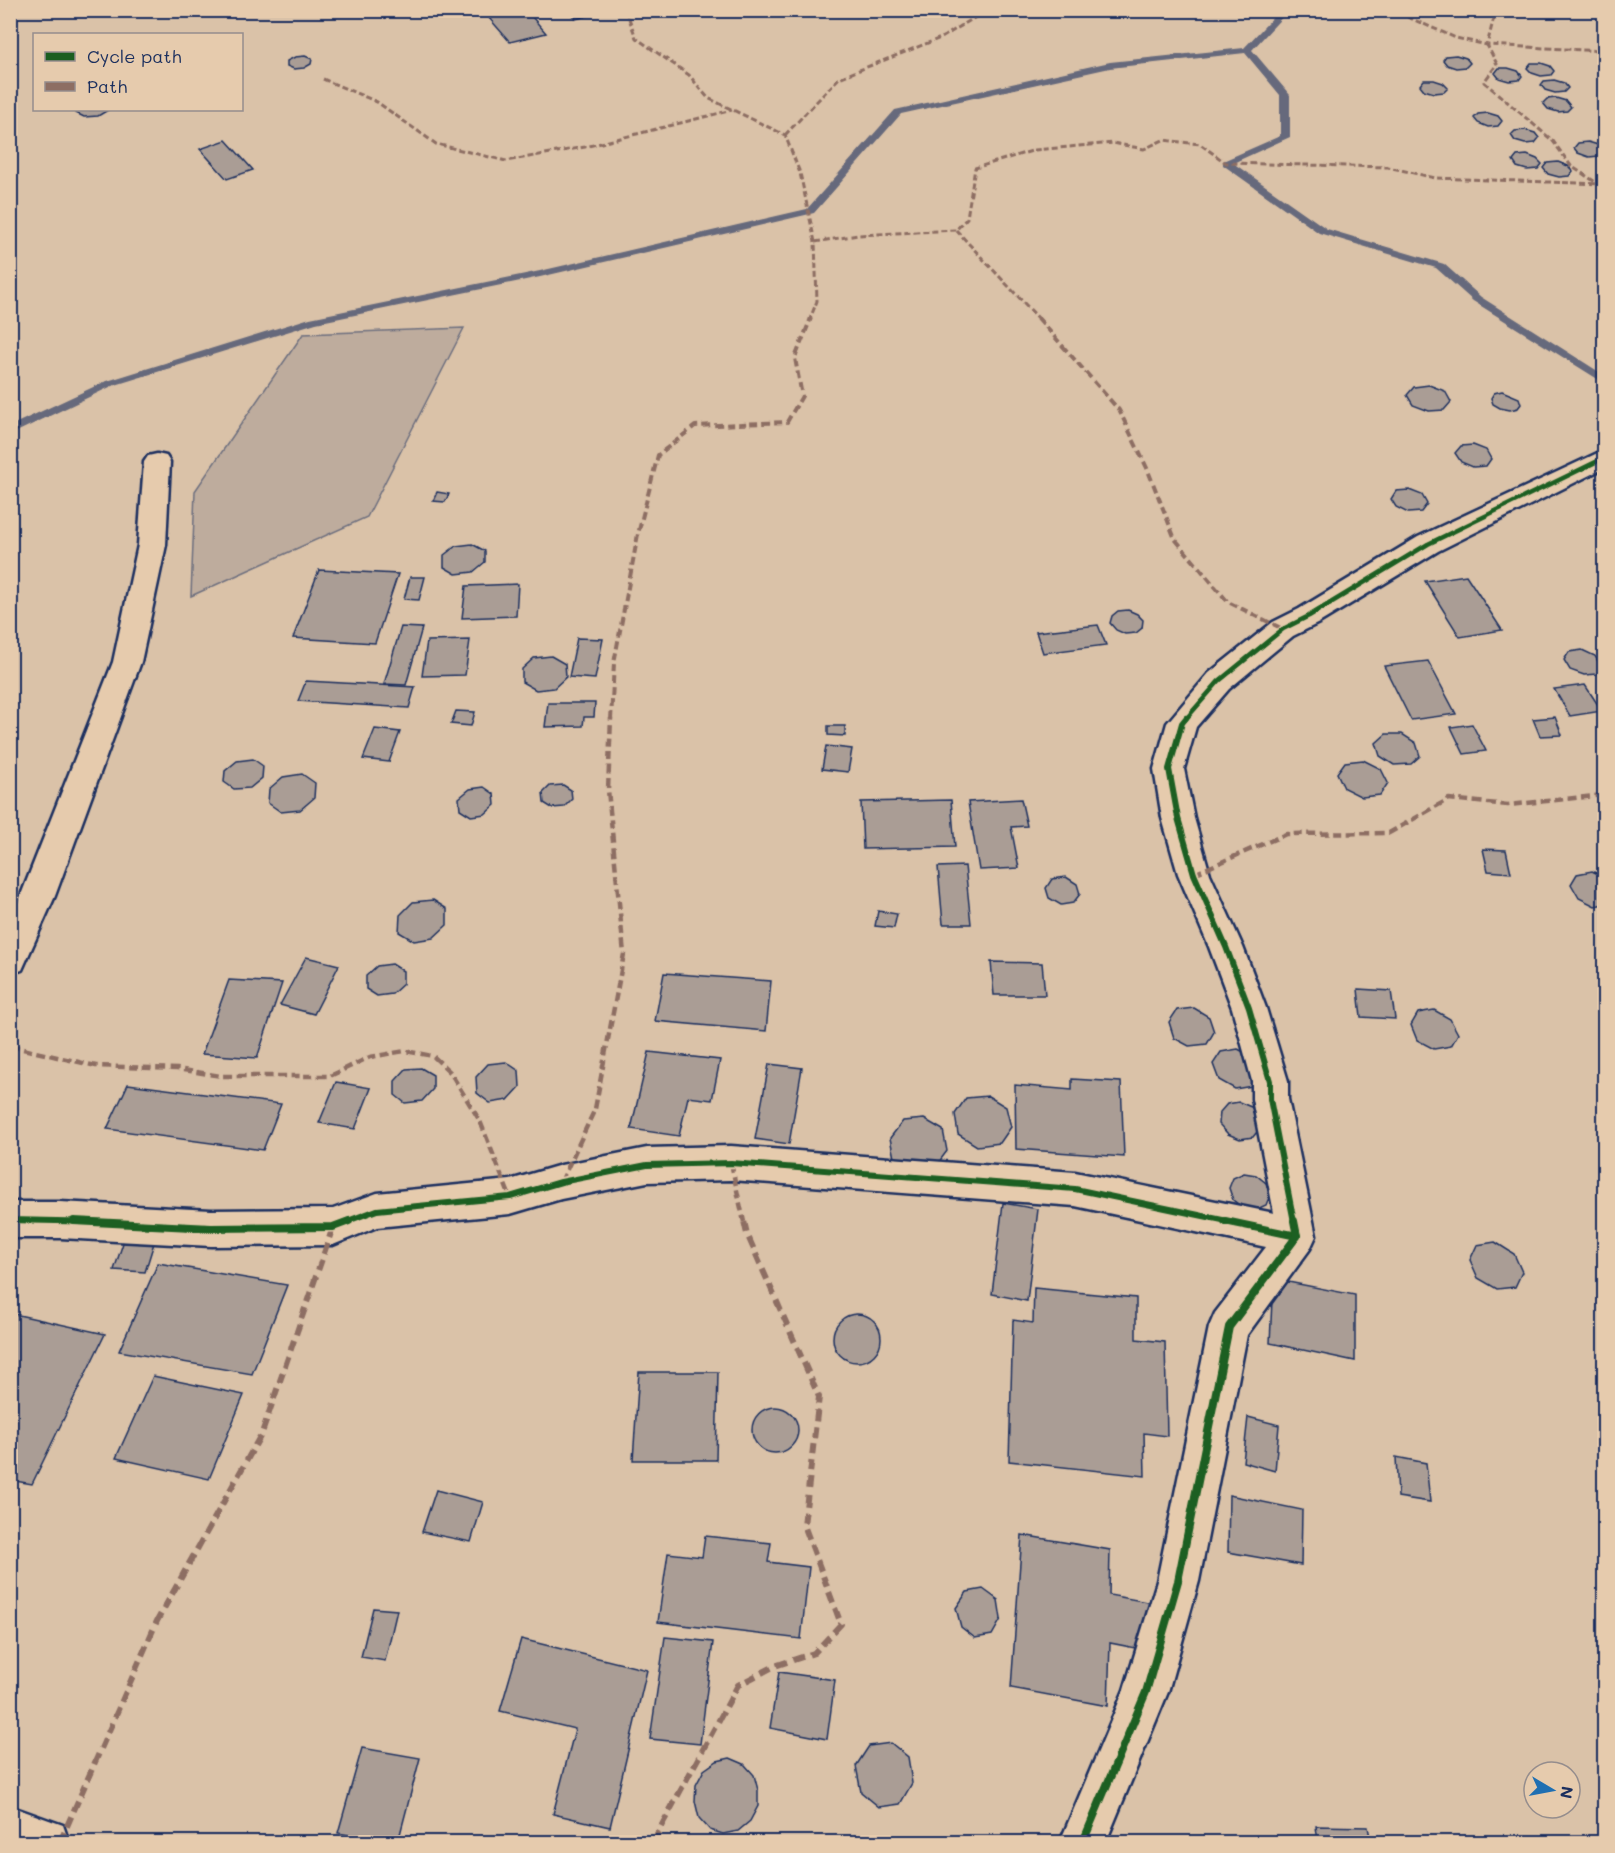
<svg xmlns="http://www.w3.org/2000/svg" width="1615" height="1853" font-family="Mali,sans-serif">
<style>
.green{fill:#beac9d;stroke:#6c6e7e;stroke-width:1.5}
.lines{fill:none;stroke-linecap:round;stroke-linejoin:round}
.stream{fill:#66697b;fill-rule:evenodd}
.building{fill:#aa9d95;stroke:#1b2f5e;stroke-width:1.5}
.minor-casing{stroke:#1b2f5e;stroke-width:5}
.minor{fill:#e6cbad;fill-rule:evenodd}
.quiet-far3{stroke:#8d6e63;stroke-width:3;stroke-dasharray:6 3;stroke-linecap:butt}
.quiet-far2{stroke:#8d6e63;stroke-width:4;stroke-dasharray:8 4;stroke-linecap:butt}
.quiet-far1{stroke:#8d6e63;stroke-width:4.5;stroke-dasharray:9 4.5;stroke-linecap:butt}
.quiet{stroke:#8d6e63;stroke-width:6;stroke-dasharray:11 6;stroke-linecap:butt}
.cycleway-far2-casing{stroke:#e6cbad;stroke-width:8}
.cycleway-far1-casing{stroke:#e6cbad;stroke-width:10}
.cycleway-casing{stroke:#e6cbad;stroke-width:11}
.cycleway-far2{stroke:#1b5e20;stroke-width:4.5}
.cycleway-far1{stroke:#1b5e20;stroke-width:6}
.cycleway{stroke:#1b5e20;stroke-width:8}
</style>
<rect width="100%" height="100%" fill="#dac2a8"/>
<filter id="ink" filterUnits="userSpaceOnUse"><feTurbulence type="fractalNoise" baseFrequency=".0167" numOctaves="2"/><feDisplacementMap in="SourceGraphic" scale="12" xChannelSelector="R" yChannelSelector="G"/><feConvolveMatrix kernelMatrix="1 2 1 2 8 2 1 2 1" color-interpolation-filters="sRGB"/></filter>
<g filter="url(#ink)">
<!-- green -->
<path class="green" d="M464,328L367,517L191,596L195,491L303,334Z"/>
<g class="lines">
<!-- stream -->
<path class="stream" d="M1280,10H1289L1252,50L1290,95V137L1233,163L1327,229L1444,264L1481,297L1604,375V383L1473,301L1436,268L1319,233L1223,165V161L1280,136V95L1245,53L1110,68L901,114L814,213L540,277L316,323L112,386L10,435V426L104,382L310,318L540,271L807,209L895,110L1110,62L1244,48Z"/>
</g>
<!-- building -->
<g class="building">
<path d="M518,10H526L546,33L510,42L489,18Z"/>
<path d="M567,10H600L602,12L576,19Z"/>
<path d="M1456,55L1466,58L1470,63L1466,67L1456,68L1447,65L1443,60L1446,56Z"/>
<path d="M305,56L312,59L311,64L304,68L294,69L287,66V61L295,57Z"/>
<path d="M1531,63H1541L1550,66L1554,71L1551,75L1541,76L1532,73L1527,68Z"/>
<path d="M1499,68H1508L1518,71L1522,76L1519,80L1509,81L1499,78L1495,73Z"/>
<path d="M1424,80H1434L1443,83L1448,88L1444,92L1434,93L1424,90L1420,85Z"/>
<path d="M1554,80L1564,83L1568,88L1564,92L1555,93L1545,90L1541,85L1544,81Z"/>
<path d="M1556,98L1566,101L1571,107L1567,111L1558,112L1548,109L1543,103L1547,99Z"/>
<path d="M77,110H108L98,116L84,117L76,113Z"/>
<path d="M1488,113L1498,116L1502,121L1498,126L1488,127L1478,123L1474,118L1478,114Z"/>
<path d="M1525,130L1535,133L1539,138L1535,143L1525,144L1515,141L1511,135L1515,131Z"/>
<path d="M226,140L253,170L227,179L200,149Z"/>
<path d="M1588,142L1598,145L1603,151L1599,156L1589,157L1578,153L1574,148L1578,143Z"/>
<path d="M1527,155L1537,159L1542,164L1538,169L1527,170L1517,167L1513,161L1517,156Z"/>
<path d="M1558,162L1568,166L1573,171L1569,176L1559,177L1548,174L1543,168L1547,163Z"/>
<path d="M1429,385L1445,391L1451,402L1444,410L1429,411L1413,405L1407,395L1414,387Z"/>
<path d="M1502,391L1519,398L1521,404L1518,408L1510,410L1500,408L1493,404L1491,398L1494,393Z"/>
<path d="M1473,445L1486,450L1491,459L1486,466L1473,467L1461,462L1455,453L1461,446Z"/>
<path d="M1409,490L1422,495L1427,504L1421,512L1408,513L1396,507L1391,499L1396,491Z"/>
<path d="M437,492L449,494L445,502L433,501Z"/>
<path d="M472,544L485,551V562L473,572L456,574L444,567V555L456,546Z"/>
<path d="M319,570L398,574L375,643L293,638Z"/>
<path d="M1466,575L1502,630L1460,637L1425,581Z"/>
<path d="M410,577H425L419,600L404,599Z"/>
<path d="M518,584L516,616L462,618L466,586Z"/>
<path d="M1128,610L1137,614L1143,620L1142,628L1136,633L1125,634L1116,630L1110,623L1112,616L1118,611Z"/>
<path d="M1098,625L1106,645L1043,653L1036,632Z"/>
<path d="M401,627L422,628L406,685L384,684Z"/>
<path d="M577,638L603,639L595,679L569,677Z"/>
<path d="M470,640L465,675L422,676L427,641Z"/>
<path d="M1582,650L1595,656L1601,666L1597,674L1584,675L1570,670L1564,660L1569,652Z"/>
<path d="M551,656L565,664L566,677L554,688L536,690L522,682V669L534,658Z"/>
<path d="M1428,661L1456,714L1411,720L1384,666Z"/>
<path d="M306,681L415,687L409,708L298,701Z"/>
<path d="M1585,685L1602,711L1570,716L1554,689Z"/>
<path d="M548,703H595L594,717H584L583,726L545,727Z"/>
<path d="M456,711L475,712L471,726L451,724Z"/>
<path d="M1555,717L1562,735L1540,736L1533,719Z"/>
<path d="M1472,724L1486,751L1464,754L1451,727Z"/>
<path d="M828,726H845V736L828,735Z"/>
<path d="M375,729L400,732L389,762L363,759Z"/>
<path d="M1386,734H1402L1416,743L1420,756L1411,764L1394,765L1380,756L1376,743Z"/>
<path d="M826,746L852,749L848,772L822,769Z"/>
<path d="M253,759L263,766L262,778L250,788L234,789L224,782L225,771L237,761Z"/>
<path d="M1363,760L1381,769L1388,783L1380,795L1362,797L1344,788L1337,773L1345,762Z"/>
<path d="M302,774L315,783L314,798L300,810L281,812L268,803L269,789L283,777Z"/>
<path d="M563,785L571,790L572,799L564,807L552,808L544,803L543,793L550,786Z"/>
<path d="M484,787L494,794L495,805L485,814L471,816L460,809L459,798L470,789Z"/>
<path d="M1021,799L1027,826L1011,827L1019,868L979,870L968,802Z"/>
<path d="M951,800L955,847L863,849L861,802Z"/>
<path d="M1483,849L1506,850L1511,873L1488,871Z"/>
<path d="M965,866L971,924H943L938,867Z"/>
<path d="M1592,871L1604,877V904L1595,906L1579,898L1571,884L1577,874Z"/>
<path d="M1066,877L1077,884L1080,894L1073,903L1061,905L1049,898L1046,888L1052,879Z"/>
<path d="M433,900L447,909V925L433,938L414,941L399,932L400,915L413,902Z"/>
<path d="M878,911L897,914L894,928L875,926Z"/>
<path d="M306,957L339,965L314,1014L280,1005Z"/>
<path d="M991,962L1042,963L1045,995H994Z"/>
<path d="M392,964L403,971V984L392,994L377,996L366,989V976L377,966Z"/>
<path d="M664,973L771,981L766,1031L655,1021Z"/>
<path d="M229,980L282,983L257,1058L202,1054Z"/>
<path d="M1358,989L1391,991L1395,1019L1361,1017Z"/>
<path d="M1194,1008L1209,1017L1214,1032L1207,1044L1189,1046L1174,1038L1169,1022L1177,1010Z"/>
<path d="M1434,1010L1450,1019L1458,1034L1451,1046L1434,1049L1417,1040L1411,1025L1418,1013Z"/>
<path d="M1238,1049L1255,1058L1260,1074L1252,1086L1235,1089L1219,1080L1213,1064L1221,1052Z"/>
<path d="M649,1052L720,1060L712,1100L688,1097L679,1136L631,1129Z"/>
<path d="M506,1062L519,1071L520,1087L508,1100L490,1103L477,1093L476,1077L488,1064Z"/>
<path d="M769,1064L802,1068L789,1144L755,1139Z"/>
<path d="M421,1068L433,1075V1089L422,1101L405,1103L395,1095V1081L406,1069Z"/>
<path d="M1072,1079L1121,1082L1124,1157L1016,1149L1015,1085L1072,1090Z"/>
<path d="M336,1082L371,1088L355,1129L319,1123Z"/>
<path d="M128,1084L281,1104L263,1150L107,1129Z"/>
<path d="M988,1096L1006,1107L1011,1127L1000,1143L977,1146L958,1134L955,1114L966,1098Z"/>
<path d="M1239,1102L1251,1107L1260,1117V1128L1253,1137L1240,1139L1228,1134L1219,1124L1220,1112L1227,1104Z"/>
<path d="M924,1119L943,1130L947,1151L935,1167L894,1158L890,1138L903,1121Z"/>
<path d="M1244,1173L1256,1175L1266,1183L1270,1195L1266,1205L1255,1210L1242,1207L1233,1200L1229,1188L1233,1178Z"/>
<path d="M1003,1203L1038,1209L1027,1301L992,1294Z"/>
<path d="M124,1240L154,1243L145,1272L114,1270Z"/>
<path d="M1495,1242L1514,1254L1522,1272L1515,1287L1497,1289L1478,1278L1470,1260L1477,1245Z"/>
<path d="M158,1263L287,1285L252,1374L119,1351Z"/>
<path d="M1273,1279L1355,1295V1361L1270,1343Z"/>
<path d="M1034,1288L1136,1298V1339L1165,1342L1167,1436L1144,1433L1145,1476L1009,1461L1013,1320L1033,1323Z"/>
<circle cx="857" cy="1338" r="24"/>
<path d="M14,1314L105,1334L32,1484L10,1480V1320Z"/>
<path d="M639,1372H718L716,1460H633Z"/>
<path d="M153,1376L244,1395L209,1479L116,1458Z"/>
<circle cx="775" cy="1430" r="23"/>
<path d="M1248,1417L1279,1425L1275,1471L1243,1462Z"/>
<path d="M1396,1457L1426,1463L1430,1502L1398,1497Z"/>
<path d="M436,1490L483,1502L471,1542L422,1532Z"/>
<path d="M1229,1495L1302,1510L1301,1565L1228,1552Z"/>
<path d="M1022,1535L1110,1550L1109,1595L1153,1603L1151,1651L1110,1643L1108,1706L1011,1688Z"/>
<path d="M705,1536L771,1543L768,1562L809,1567L801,1639L658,1622L668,1553L702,1557Z"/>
<path d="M983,1589L998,1600L1001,1619L992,1635L975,1638L961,1627L956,1608L967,1592Z"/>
<path d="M373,1608L397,1610L385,1661L361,1657Z"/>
<path d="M665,1637L713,1642L700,1744L650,1739Z"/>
<path d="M521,1639L647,1670L610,1827L553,1814L575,1729L500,1711Z"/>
<path d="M779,1672L835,1680L827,1739L770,1728Z"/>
<path d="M891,1743L908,1757L912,1783L900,1804L879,1807L861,1792L856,1766L869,1746Z"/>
<path d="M362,1748L420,1758L398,1842H384L338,1833Z"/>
<path d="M730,1758L744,1764L754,1775L758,1790V1806L750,1821L738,1831L723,1834L710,1830L699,1818L695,1801L696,1785L704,1770L717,1761Z"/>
<path d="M1316,1826L1368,1827L1371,1842H1318Z"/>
</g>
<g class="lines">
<defs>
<g id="minor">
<path d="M1604,450V468L1438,551L1319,623L1293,636L1229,689L1196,727L1184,769L1194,818L1210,874L1243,947L1266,1008L1288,1081V1099L1316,1236L1310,1249L1247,1335L1199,1581L1168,1692L1106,1842H1060L1124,1690L1157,1581L1209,1327L1215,1313L1266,1247L1075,1206L731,1180L647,1182L561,1199L510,1214L377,1227L333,1245L211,1246L60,1238H10V1202H60L211,1210L333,1209L377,1193L510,1180L561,1165L647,1148L731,1146L1075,1172L1274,1213L1252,1099V1081L1232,1008L1209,947L1178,874L1162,818L1154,769L1167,723L1209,673L1273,622L1299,609L1418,537Z"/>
<path d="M157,454L166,456L170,462L166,545L141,662L55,896L22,970L10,974V923L113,662L138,545L144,462L148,456Z"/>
<path d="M10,1806L63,1825L69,1842H10Z"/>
</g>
</defs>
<!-- minor casing -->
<use href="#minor" class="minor-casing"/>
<!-- minor -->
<use href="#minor" class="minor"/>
<!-- quiet-far3 -->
<g class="quiet-far3">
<path d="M626,10L636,38L689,75L708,98L785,135L800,173L815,242L817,301L810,319"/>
<path d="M1391,10L1456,38L1487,45L1604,51"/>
<path d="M1500,10L1493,21L1487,45L1497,64L1484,82L1553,141L1571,166L1597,183"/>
<path d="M323,79L377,102L436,144L506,161L585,147L732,110"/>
<path d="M785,135L839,78L943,37L987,10"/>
<path d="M956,230L1039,319"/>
<path d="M815,242L858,235L956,230L967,218L975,168L1035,150L1113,143L1144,149L1163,140L1200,144L1226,163L1388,167L1435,178L1604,184"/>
</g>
<!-- quiet-far2 -->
<g class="quiet-far2">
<path d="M1038,318L1119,410L1147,468L1175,539L1228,602L1283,629"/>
<path d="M611,720L614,663L638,534L658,455L695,426L787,422L802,396L795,358L811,318"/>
</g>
<!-- quiet-far1 -->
<g class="quiet-far1">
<path d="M1194,874L1286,834L1389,833L1449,799L1508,805L1604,795"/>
<path d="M10,1046L96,1066L177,1069L221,1076H330L370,1057L405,1051L433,1056L450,1072L480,1121L510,1197"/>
<path d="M731,1163L744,1222"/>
<path d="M561,1182L595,1109L624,954L608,790L611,718"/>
</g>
<!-- quiet -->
<g class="quiet">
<path d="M60,1842L157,1621L262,1433L333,1227"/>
<path d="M656,1842L657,1834L738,1685L775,1666L814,1653L841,1624L804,1525L819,1397L747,1234L744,1221"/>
</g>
<defs>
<path id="cycleway-far2" d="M1185,720L1219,681L1283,629L1309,616L1428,544L1604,458"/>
<g id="cycleway-far1">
<path d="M1186,718L1182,723L1169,769L1178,818L1194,874L1226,947L1249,1008L1270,1081V1099L1294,1222"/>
<path d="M10,1220L102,1222"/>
<path d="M345,1222L377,1210L510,1197L561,1182L647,1165L731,1163L1075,1189L1232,1222"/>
</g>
<g id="cycleway">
<path d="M74,1221L211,1228L333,1227L349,1221"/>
<path d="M1225,1221L1297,1236"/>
<path d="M1083,1842L1146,1692L1178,1581L1229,1327L1297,1236L1294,1221"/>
</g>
</defs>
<!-- cycleway-far2 casing -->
<use href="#cycleway-far2" class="cycleway-far2-casing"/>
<!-- cycleway-far1 casing -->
<use href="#cycleway-far1" class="cycleway-far1-casing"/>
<!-- cycleway casing -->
<use href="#cycleway" class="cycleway-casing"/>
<!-- cycleway-far2 -->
<use href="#cycleway-far2" class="cycleway-far2"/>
<!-- cycleway-far1 -->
<use href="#cycleway-far1" class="cycleway-far1"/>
<!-- cycleway -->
<use href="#cycleway" class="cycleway"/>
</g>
</g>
<!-- margin -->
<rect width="1615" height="1853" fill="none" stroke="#e6cbad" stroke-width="36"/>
<rect x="18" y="18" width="1579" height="1817" fill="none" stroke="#1b2f5e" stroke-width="2" filter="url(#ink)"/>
<!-- legend -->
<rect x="33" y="33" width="210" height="78" fill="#e6cbad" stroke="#958d8d" stroke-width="1.5"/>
<rect x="45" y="52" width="30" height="9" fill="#1b5e20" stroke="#958d8d" stroke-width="1.5"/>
<text x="87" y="63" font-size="18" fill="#1b2f5e">Cycle path</text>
<rect x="45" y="82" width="30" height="9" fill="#8d6e63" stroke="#958d8d" stroke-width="1.5"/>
<text x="87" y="93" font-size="18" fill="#1b2f5e">Path</text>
<!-- north arrow -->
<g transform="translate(1552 1790) rotate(100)"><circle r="28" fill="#e6cbad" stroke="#958d8d" stroke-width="1.5"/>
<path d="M0-4.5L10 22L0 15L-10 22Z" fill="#1f6fb2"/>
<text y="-9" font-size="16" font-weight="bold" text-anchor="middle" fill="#1b2f5e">N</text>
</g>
</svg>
